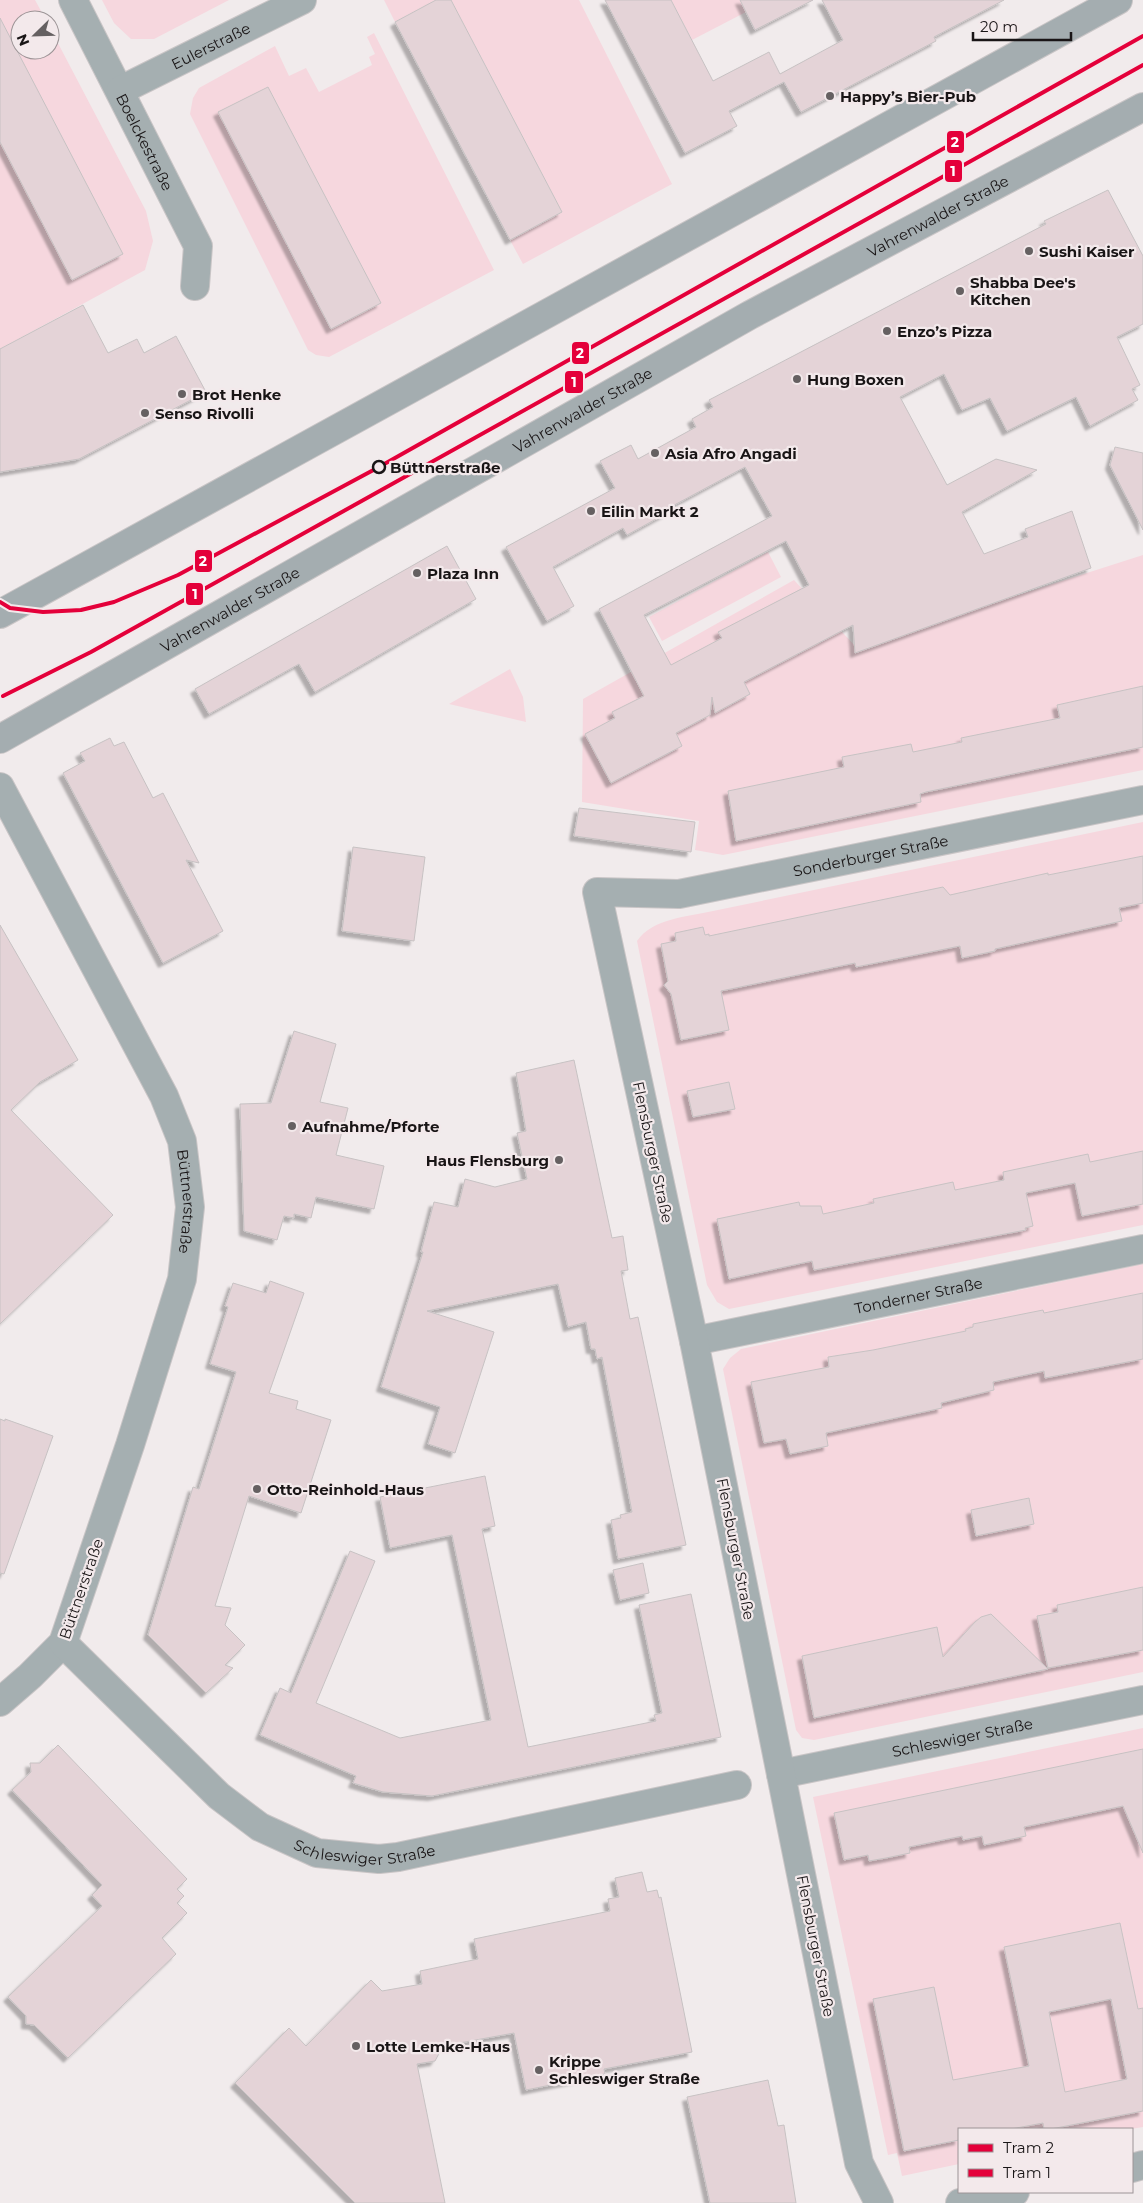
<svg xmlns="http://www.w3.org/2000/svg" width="1143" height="2203" font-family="Montserrat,sans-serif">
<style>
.green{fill:#f6d7de}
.building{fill:#e4d3d7;stroke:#c7c2c3;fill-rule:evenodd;filter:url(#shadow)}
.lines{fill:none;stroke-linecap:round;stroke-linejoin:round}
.minor-casing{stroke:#c9c5c6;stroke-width:30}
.secondary-casing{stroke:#c9c5c6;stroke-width:30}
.minor{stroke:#a5afb1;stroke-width:28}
.secondary{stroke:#a4adb0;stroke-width:28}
.tram-1-casing{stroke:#f3e9eb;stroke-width:8}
.tram-2-casing{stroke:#f3e9eb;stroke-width:8}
.tram-1{stroke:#e4003a;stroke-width:4}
.tram-2{stroke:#e4003a;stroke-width:4}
.poi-dot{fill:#656061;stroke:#f3e9eb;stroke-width:2}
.stop-dot{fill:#f3e9eb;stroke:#191516;stroke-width:2.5}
.labels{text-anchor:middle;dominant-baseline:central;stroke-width:4.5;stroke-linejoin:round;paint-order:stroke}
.street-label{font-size:15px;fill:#191516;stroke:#f3e9eb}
.poi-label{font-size:15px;font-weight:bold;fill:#191516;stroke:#f3e9eb;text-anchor:start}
.stop-label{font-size:15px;font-weight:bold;fill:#191516;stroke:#f3e9eb;text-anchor:start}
.line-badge{stroke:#f3e9eb;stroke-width:2}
.badge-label{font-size:14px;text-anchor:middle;font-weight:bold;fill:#fff}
</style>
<defs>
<filter id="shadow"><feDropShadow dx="-4.5" dy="4.5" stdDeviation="1" flood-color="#0004"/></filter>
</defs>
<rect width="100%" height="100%" fill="#f1ebec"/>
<!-- green -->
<g class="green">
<path d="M0,0H35L46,20H20V50H50V28L146,211L153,241L145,270L0,349Z"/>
<path d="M102,0H229L154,39H131L114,23Z"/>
<path d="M384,0H436L395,22Z"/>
<path d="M451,0H579L672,184L523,264L510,240L562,212Z"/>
<path d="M671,0H740L746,12L692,40Z"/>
<path d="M374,33L494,270L329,357L316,355L308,350L190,114L193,98L199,88L275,46L289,76L306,68L319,92L372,65L369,57L375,54L367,37Z"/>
<path d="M768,552L781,577L662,641L649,617Z"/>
<path d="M1143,555V770L723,855L695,850L699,821L582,802L583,699L794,580L856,647Z"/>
<path d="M510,669L523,697L526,722L449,704Z"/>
<path d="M1143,822V1225L729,1309L717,1302L707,1285L637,941C653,918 687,917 713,911Z"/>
<path d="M1143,1264V1672L814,1740L802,1738L796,1730L723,1369L730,1358L741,1349Z"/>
<path d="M1143,1728V2127L1131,2129H959V2164L902,2176L897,2153L888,2155L813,1797Z"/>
</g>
<!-- building -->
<g class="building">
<path d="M436,0H451L562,212L510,240L395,22Z"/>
<path d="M605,0H671L713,81L769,52L780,74L843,40L822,0H1004L934,37L936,41L801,112L784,82L729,111L737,126L685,153Z"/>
<path d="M740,0H813L755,30Z"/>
<path d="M0,18L123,254L72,280L0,142Z"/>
<path d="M268,87L381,303L331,329L218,112Z"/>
<path d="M1108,190L1143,256V324L1117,337L1140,385L1132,389L1138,400L1090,426L1076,397L1007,431L990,398L962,410L944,374L900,397L947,485L996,459L1037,470L962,512L984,554L1028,537L1025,529L1072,511L1091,568L855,653L853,625L744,682L750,694L715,713L712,697L710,715L676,733L682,746L611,783L585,734L615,718L612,712L644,696L599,609L772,516L745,467L665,510L667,513L627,535L623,528L553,567L574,606L547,621L506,547L615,488L600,461L631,445L638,459L696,427L692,419L713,407L709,400L1046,224L1044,221ZM786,541L809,585L718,632L722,638L671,665L644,615Z"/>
<path d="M83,305L108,353L137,339L144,353L176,336L206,392L79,459L0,472V349Z"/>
<path d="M1115,447L1143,453V530L1110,465Z"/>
<path d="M447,546L476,599L315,692L299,664L209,714L195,689Z"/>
<path d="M1143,686V747L926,792L920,794L921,802L736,841L728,791L844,767L842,757L911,744L913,752L962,742L961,738L1060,718L1057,705Z"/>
<path d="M110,738L114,746L124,742L153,798L163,793L199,863L186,860L223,931L163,963L63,773L85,761L80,753Z"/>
<path d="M579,808L695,822L691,852L574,836Z"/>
<path d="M353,847L425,857L414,941L342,931Z"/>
<path d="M1143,856V903L1119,908L1122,921L995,949V951L962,958L960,946L856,967L855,963L721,991L729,1030L681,1040L671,994L664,985L668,981L661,944L676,941L675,933L703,927L705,935L709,934V936L943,887L950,895L1048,873V875Z"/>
<path d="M0,925L78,1060L40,1082L11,1110L113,1215L0,1324Z"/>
<path d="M294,1031L336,1044L320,1102L348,1108L336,1155L384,1166L374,1209L316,1197L311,1218L294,1214V1218L284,1216L277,1240L244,1231L240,1104L271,1103Z"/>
<path d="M574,1060L612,1238L623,1236L628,1270L621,1271L630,1319L638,1317L686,1545L618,1559L611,1520L621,1518L620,1515L632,1512L602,1357L597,1359L595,1349H591L586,1322L568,1327L558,1284L427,1311L494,1332L455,1453L428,1444L440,1407L381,1387L423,1252H421L434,1202L458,1207L465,1179L495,1187L527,1179L517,1133L526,1131L516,1073Z"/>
<path d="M729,1082L735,1109L693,1117L687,1091Z"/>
<path d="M1143,1151V1204L1082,1216L1075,1183L1026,1193L1033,1226L1025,1228L1026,1230L814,1270L812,1261L729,1279L717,1219L799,1202L800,1206H821L823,1214L874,1203L873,1199L953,1182L955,1190L1004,1180L1003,1172L1088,1154L1090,1162Z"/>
<path d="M270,1281L304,1293L269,1393L298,1401L296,1409L331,1420L301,1513L249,1496L215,1606L231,1608L225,1625L245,1645L225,1665L233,1668L206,1693L148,1635L193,1487L199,1489L236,1372L210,1364L228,1307L225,1306L233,1283L266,1293Z"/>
<path d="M1143,1293V1359L1045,1378L1044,1371L993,1382L994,1390L941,1403L942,1408L826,1433L828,1446L790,1454L786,1439L764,1443L751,1382L829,1367L828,1357L873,1350L966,1331L965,1329L973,1327V1324L1043,1310L1044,1313Z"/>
<path d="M0,1419L5,1421V1419L53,1436L4,1574L0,1573Z"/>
<path d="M485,1476L495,1526L482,1529L528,1747L656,1721L654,1715L662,1713L639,1605L691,1594L721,1737L432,1796L383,1792L353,1783L356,1776L260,1735L280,1688L291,1693L350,1551L375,1561L316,1703L400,1738L491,1720L452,1535L390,1548L380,1497Z"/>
<path d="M1029,1498L1034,1524L976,1536L971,1510Z"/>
<path d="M643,1563L649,1593L620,1600L613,1570Z"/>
<path d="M1143,1587V1650L1048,1668L1037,1616L1058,1612L1057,1605Z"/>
<path d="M991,1614L1048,1669L814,1718L802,1656L937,1627L943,1657L975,1622L981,1617Z"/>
<path d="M58,1745L187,1879L177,1889L184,1896L177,1903L187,1913L162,1938L176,1954L68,2058L34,2025L26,2024V2016L8,1997L102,1906L92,1895L102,1885L12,1790L31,1772L30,1763H40Z"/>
<path d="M1143,1749V1853L1123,1806L1024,1827L1026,1836L984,1845L982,1836L963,1840L962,1836L909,1847L910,1853L886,1858L869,1861L868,1855L844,1860L834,1813Z"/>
<path d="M642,1872L647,1892L657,1890L659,1898L661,1897L692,2052L604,2069L605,2074L526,2090L514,2033L443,2046L435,2061L417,2064L445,2203H355L235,2083L289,2028L306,2046L371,1980L382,1991L422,1984L420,1971L478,1959L474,1939L610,1911L608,1899L619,1897L615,1878Z"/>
<path d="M1120,1923L1138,2009L1143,2008V2111L1051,2129H1044L1043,2123L1011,2129H959V2140L904,2151L873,1999L934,1987L953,2080L1029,2066L1004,1947ZM1111,1999L1127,2079L1065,2092L1049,2012Z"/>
<path d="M768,2080L778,2126L784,2125L796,2203H710L687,2097Z"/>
</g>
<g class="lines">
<defs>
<g id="minor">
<path id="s1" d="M73,0L198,246L195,286"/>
<path id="s2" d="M121,90L302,0"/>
<path id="s3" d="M0,787L164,1096L182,1141L190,1207L182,1279L130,1445L63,1643L30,1676L0,1702"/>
<path id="s4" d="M694,1341L1143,1249"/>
<path id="s5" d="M63,1643L219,1796L260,1827L317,1853L379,1859L398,1857L737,1785"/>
<path id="s6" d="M781,1774L1143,1700"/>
<path d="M1132,2168L1143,2165"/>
<path id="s7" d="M879,2203L859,2163L694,1341L597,892L679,894L1143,800"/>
<path d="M960,2203L1015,2192"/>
</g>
<g id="secondary">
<path d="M0,614L1118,0"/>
<path id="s8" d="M0,739L750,315L1143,107"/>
</g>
</defs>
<!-- minor casing -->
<use href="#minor" class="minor-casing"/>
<!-- secondary casing -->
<use href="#secondary" class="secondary-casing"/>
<!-- minor -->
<use href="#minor" class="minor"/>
<!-- secondary -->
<use href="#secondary" class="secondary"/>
<defs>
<path id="tram-1" d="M0,602L10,608L43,612L81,610L114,602L178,575L379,467L1143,36"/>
<path id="tram-2" d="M3,696L91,652L1143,65"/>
</defs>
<!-- tram-1 casing -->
<use href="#tram-1" class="tram-1-casing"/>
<!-- tram-2 casing -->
<use href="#tram-2" class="tram-2-casing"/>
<!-- tram-1 -->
<use href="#tram-1" class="tram-1"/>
<!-- tram-2 -->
<use href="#tram-2" class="tram-2"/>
</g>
<!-- markers -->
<g class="poi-dot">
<circle cx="830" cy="96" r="5"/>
<circle cx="1029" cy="251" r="5"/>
<circle cx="960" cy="291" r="5"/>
<circle cx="887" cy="331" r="5"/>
<circle cx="797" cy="379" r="5"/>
<circle cx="182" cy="394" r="5"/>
<circle cx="145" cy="413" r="5"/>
<circle cx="655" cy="453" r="5"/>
<circle cx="591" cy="511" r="5"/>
<circle cx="417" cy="573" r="5"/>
<circle cx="292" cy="1126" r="5"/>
<circle cx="559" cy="1160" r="5"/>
<circle cx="257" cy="1489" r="5"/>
<circle cx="356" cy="2046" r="5"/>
<circle cx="539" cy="2070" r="5"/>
</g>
<circle class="stop-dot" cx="379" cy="467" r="6"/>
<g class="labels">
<!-- street labels -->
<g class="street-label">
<text stroke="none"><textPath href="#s2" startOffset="100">Eulerstraße</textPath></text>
<text stroke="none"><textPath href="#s1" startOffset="159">Boelckestraße</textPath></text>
<text stroke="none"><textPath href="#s8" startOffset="1074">Vahrenwalder Straße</textPath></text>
<text stroke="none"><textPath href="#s8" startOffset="669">Vahrenwalder Straße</textPath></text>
<text stroke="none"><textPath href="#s8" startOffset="264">Vahrenwalder Straße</textPath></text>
<text stroke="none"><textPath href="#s7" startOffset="1620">Sonderburger Straße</textPath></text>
<text transform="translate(653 1152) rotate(78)">Flensburger Straße</text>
<text stroke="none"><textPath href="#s3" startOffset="459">Büttnerstraße</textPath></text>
<text stroke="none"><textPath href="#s4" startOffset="229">Tonderner Straße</textPath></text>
<text transform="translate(736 1549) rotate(79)">Flensburger Straße</text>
<text transform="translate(81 1589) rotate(-71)">Büttnerstraße</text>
<text stroke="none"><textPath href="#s6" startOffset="185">Schleswiger Straße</textPath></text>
<text stroke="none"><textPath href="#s5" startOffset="380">Schleswiger Straße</textPath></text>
<text transform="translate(816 1946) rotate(79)">Flensburger Straße</text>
</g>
<!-- poi labels -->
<g class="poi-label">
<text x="840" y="96">Happy’s Bier-Pub</text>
<text x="1039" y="251">Sushi Kaiser</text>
<text x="970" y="282">Shabba Dee's<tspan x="970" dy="17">Kitchen</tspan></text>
<text x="897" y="331">Enzo’s Pizza</text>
<text x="807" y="379">Hung Boxen</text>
<text x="192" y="394">Brot Henke</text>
<text x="155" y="413">Senso Rivolli</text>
<text x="665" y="453">Asia Afro Angadi</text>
<text x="601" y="511">Eilin Markt 2</text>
<text x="427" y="573">Plaza Inn</text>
<text x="302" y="1126">Aufnahme/Pforte</text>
<text x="549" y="1160" text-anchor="end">Haus Flensburg</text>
<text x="267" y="1489">Otto-Reinhold-Haus</text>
<text x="366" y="2046">Lotte Lemke-Haus</text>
<text x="549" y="2061">Krippe<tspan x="549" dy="17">Schleswiger Straße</tspan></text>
</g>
<!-- stop labels -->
<g class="stop-label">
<text x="390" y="467">Büttnerstraße</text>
</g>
</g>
<g class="line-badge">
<rect x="946" y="130" width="19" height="24" rx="5" fill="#e4003a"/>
<rect x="944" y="159" width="19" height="24" rx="5" fill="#e4003a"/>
<rect x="571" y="341" width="19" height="24" rx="5" fill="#e4003a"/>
<rect x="564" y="370" width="20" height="24" rx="5" fill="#e4003a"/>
<rect x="194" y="549" width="19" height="24" rx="5" fill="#e4003a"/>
<rect x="185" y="582" width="19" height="24" rx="5" fill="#e4003a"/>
</g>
<g class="badge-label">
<text x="955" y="147">2</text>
<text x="953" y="176">1</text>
<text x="580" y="358">2</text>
<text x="574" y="387">1</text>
<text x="203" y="566">2</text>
<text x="195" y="599">1</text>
</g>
<!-- legend -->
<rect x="958" y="2128" width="175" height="65" fill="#f3e9eb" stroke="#9c9496"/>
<rect x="968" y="2144" width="25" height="8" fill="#e4003a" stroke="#9c9496"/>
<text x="1003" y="2153" font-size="15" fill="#191516">Tram 2</text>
<rect x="968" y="2169" width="25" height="8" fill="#e4003a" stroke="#9c9496"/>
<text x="1003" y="2178" font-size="15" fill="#191516">Tram 1</text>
<!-- north arrow -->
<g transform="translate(35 35) rotate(247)"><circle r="24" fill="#f3e9eb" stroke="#9c9496"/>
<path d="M0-4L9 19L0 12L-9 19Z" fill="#656061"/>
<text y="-8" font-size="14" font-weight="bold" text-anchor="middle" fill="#191516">N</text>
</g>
<!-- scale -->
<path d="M973 32v8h98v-8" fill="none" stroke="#191516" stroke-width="2.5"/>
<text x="980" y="32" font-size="15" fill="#191516" stroke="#f3e9eb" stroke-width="4" paint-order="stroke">20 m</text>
</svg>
